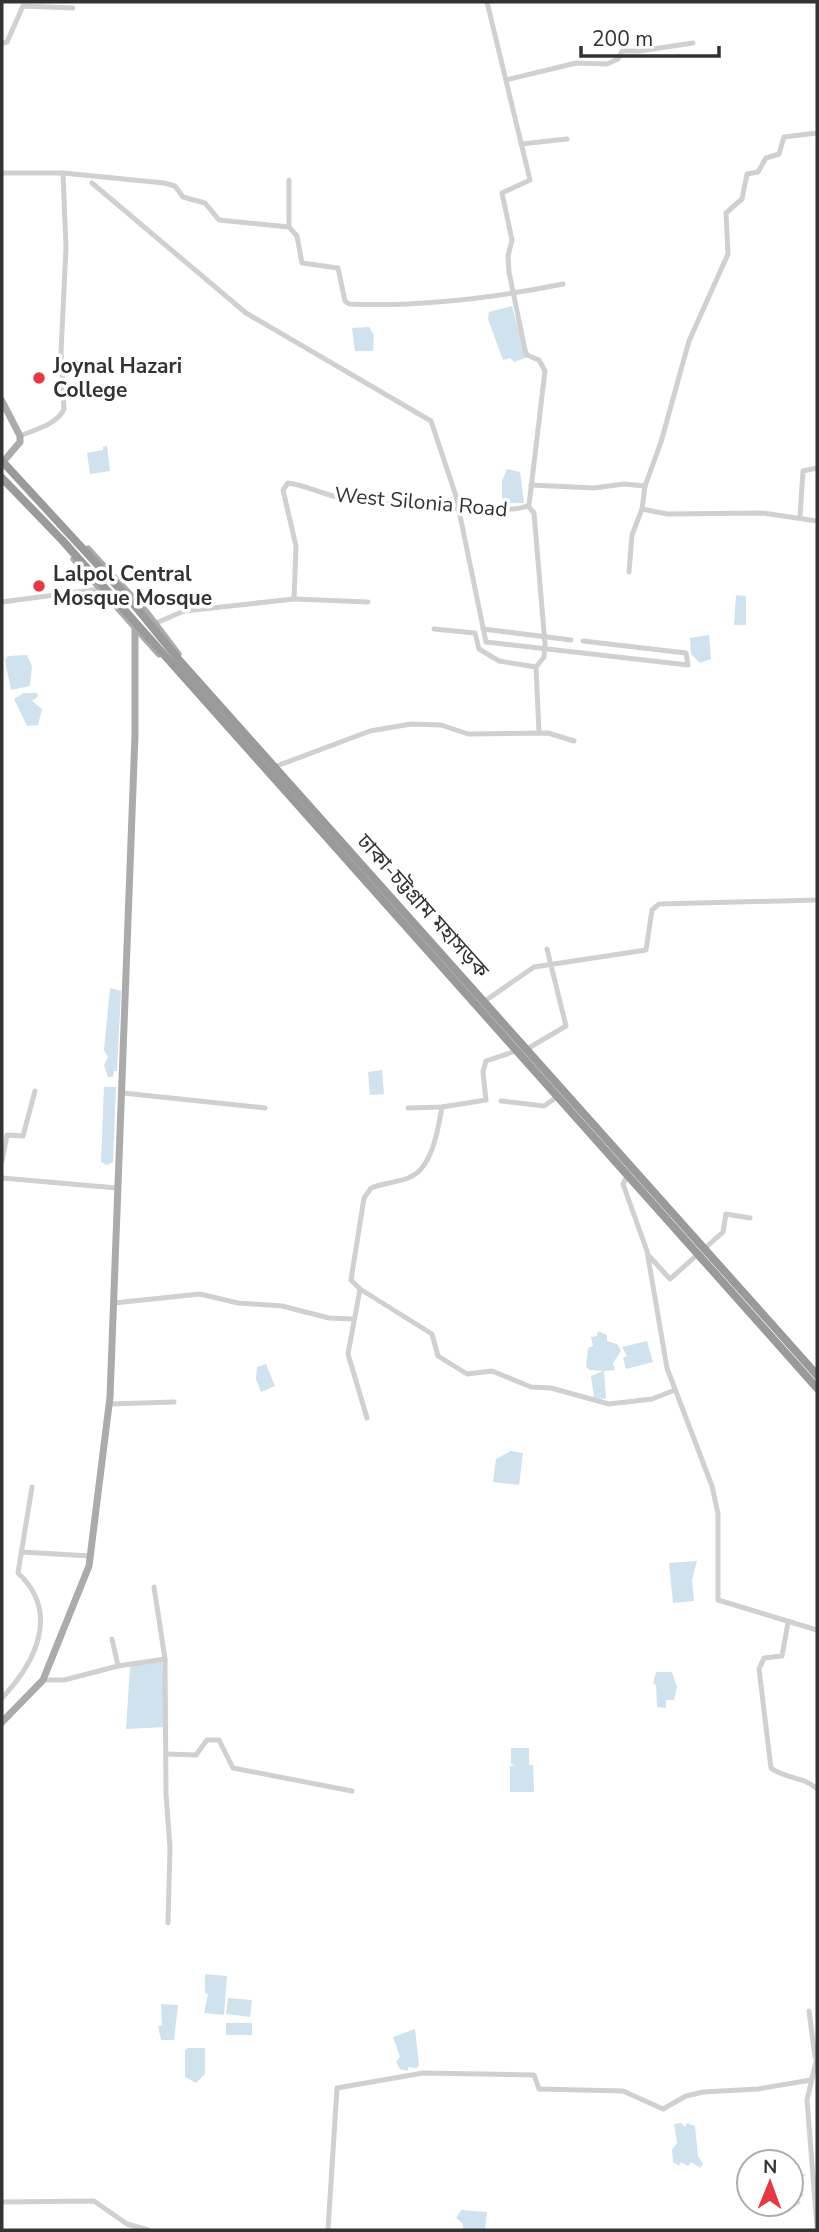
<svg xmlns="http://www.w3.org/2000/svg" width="819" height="2232" font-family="'Nunito Sans','Noto Sans Bengali',sans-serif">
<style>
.water{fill:#cfe2ee}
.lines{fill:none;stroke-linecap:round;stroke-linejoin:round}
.minor{stroke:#d0d0d0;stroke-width:5}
.major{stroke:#ababab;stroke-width:7}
.highway{stroke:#9a9a9a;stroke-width:8}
.poi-dot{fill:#e63946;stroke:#fff;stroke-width:2.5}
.labels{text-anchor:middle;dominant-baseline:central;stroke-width:7;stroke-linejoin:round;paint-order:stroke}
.poi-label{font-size:21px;font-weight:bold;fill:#333;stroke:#fff;text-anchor:start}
.street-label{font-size:21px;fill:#333;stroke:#fff}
</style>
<rect width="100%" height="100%" fill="#fff"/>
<!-- water -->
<g class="water">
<path d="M512,306L526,358L514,362L510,358L503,360L488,319L489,312Z"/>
<path d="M369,327L374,335L373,351H355L352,328Z"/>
<path d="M107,446L110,471L90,474L87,453L103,450V447Z"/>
<path d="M507,469L520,472L524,503H502V481Z"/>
<path d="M736,595L746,596V625H734Z"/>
<path d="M709,635L711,659L700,663L691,654L690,638Z"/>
<path d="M27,655L32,666L30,686L11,690L5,660L8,656Z"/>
<path d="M24,693H37L38,696L32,701L42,709L38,725L27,726L14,699Z"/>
<path d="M110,988L121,991L117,1071H114L113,1077H108L104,1065L108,1057L104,1050Z"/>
<path d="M382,1070L384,1094L370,1095L368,1072Z"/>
<path d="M104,1087H116L113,1162L107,1165L101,1162Z"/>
<path d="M598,1331L607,1335V1341L617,1344L621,1351L613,1363L615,1370L604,1371L606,1399L594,1398L591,1376L603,1371L590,1370L586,1367L588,1348L593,1346L591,1337L597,1336Z"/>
<path d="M647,1341L653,1362L626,1369L623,1358L627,1356L622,1347Z"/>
<path d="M266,1364L275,1386L261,1392L256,1379L257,1367Z"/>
<path d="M511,1451L523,1453L519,1485L493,1482L496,1459Z"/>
<path d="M697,1561L692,1580L694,1601L673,1603L669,1563Z"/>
<path d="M162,1659L167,1727L126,1729L130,1667Z"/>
<path d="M656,1672H672L677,1687L674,1700H666V1708L657,1707L656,1685L653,1684Z"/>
<path d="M511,1748H529V1765H533L534,1792H510V1766L516,1765L511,1764Z"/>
<path d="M205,1974L227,1976L224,2015L204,2013L208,1994L205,1993Z"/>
<path d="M228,1998L252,2000L250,2017L226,2014Z"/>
<path d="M161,2004L178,2005L174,2040H161L158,2026L162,2025Z"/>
<rect x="226" y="2023" width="26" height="12"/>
<path d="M415,2029L419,2065L417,2068L408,2067V2071L400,2069L396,2062L400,2057L393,2037Z"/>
<path d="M188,2048H205V2074L196,2083L185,2077V2050Z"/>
<path d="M681,2123L685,2127L687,2123L695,2126L698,2156L703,2164L700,2168L691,2162L688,2166L681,2162L679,2166L673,2162L672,2150L677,2143L674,2124Z"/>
<path d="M794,2171L806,2175L798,2180L804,2196L798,2198L801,2203L795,2207L783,2204H791V2172Z"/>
<path d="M461,2210L487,2212L485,2230H463V2224L456,2218Z"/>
</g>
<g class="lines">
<!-- minor -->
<g class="minor">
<path d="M2,43L7,42L23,6L73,8"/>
<path d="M506,80L576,63L607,64L618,59L622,51H640L693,43"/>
<path d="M521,144L567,139"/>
<path d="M2,173H63L164,183L175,186L183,197L205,203L219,220L289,227L297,236L302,263L338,268L345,301L349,304C421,307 493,298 563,284"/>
<path d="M92,183L246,313L431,421L456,496L486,642L688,665L686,653L583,641"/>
<path d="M289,227V180"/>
<path d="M20,436C34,430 58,424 64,409L61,352L66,247L63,173"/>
<path d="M531,485L594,488L624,484L645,486"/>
<path d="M528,506L534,513L545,644L544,657L536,667L539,733"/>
<path d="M642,509L667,514L763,513L817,521"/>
<path d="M800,517L803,471L817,468"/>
<path d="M629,572L632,535L642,509L645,486L661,442L689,341L728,254L726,213L742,199L747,174L758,172L766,158L779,154L784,137L817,133"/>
<path d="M294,599L368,602"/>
<path d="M2,602L99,589"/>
<path d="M156,623L184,611L294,599L296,546L283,490L288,483C305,485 322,494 340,498C365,503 514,517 529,505L545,371L539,360L527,355L525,350L509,272L508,256L512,240L502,193L530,180L487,2"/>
<path d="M434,629L475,633L479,649L499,661L536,667"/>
<path d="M483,629L571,640"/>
<path d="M274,767L370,731L411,724L441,725L468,734L548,733L574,741"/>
<path d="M485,1001L534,967L646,950L652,910L659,904L817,900"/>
<path d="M527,1049L566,1026L547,949"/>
<path d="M516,1051L486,1061L483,1072L486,1100L442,1107C438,1130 432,1170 408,1178C396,1183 382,1183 371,1188L364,1198L351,1280L360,1289L432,1334L438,1356L467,1374L492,1371L531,1387L551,1388L609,1404L652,1399L675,1390"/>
<path d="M123,1093L265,1108"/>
<path d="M501,1101L544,1106L557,1097"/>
<path d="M408,1108L442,1107"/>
<path d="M2,1161L7,1135L23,1136L35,1091"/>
<path d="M628,1174L623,1184L647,1251L667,1368L712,1486L718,1514V1600L817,1630"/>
<path d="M2,1178L117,1188"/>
<path d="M704,1249L723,1232L726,1214L750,1218"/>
<path d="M649,1256L670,1279L697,1255"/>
<path d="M360,1289L348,1354L367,1418"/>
<path d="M114,1303L200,1294L238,1303L282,1306L329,1318L353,1319"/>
<path d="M109,1404L174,1402"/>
<path d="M21,1552L91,1556"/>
<path d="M154,1587L165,1659L166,1794L170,1848L168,1923"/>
<path d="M788,1623L782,1656L764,1658L759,1669L771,1768C785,1779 804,1776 817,1789"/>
<path d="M112,1639L118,1666L165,1659"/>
<path d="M43,1680H64L118,1666"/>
<path d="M2,1698C35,1663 61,1613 18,1573L32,1487"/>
<path d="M167,1754L196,1755L207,1740H219L233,1768L352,1791"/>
<path d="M809,2011L815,2057"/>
<path d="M817,2057L807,2100L817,2227"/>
<path d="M2,2202L94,2201L127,2224L148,2230"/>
<path d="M328,2230L337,2088L423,2073L534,2075L539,2089L623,2091L663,2109L686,2096L703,2092L758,2089L811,2080"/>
</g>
<!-- major -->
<g class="major">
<path d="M2,401L20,436V442L3,462"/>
<path d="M88,549L147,613L178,654"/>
<path d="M74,559L159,654"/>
<path d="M2,1722L43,1680L89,1566L110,1397L135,735V629"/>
</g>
<!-- highway -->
<g class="highway">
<path d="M2,461L131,601L179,660L817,1375"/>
<path d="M2,478L62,540L817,1388"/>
</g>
</g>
<!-- markers -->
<g class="poi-dot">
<circle cx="39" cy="378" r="7"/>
<circle cx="39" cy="586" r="7"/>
</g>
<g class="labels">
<!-- poi labels -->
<g class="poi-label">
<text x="53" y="366">Joynal Hazari<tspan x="53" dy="24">College</tspan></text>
<text x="53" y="574">Lalpol Central<tspan x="53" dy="24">Mosque Mosque</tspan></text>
</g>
<!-- street labels -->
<g class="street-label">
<text transform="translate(421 502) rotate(5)">West Silonia Road</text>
<text transform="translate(423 906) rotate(48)">ঢাকা-চট্টগ্রাম মহাসড়ক</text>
</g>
</g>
<!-- border -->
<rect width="819" height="2232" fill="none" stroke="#333333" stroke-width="7"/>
<!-- north arrow -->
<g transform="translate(770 2183) rotate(1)"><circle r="33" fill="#ffffff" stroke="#adadad" stroke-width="2"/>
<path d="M0-5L12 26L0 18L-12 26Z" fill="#e63946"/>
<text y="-10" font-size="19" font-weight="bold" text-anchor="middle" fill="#333333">N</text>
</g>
<!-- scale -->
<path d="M581 46v10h138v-10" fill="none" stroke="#333333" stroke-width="3.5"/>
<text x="592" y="46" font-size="21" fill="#333333" stroke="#ffffff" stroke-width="5" paint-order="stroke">200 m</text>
</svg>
